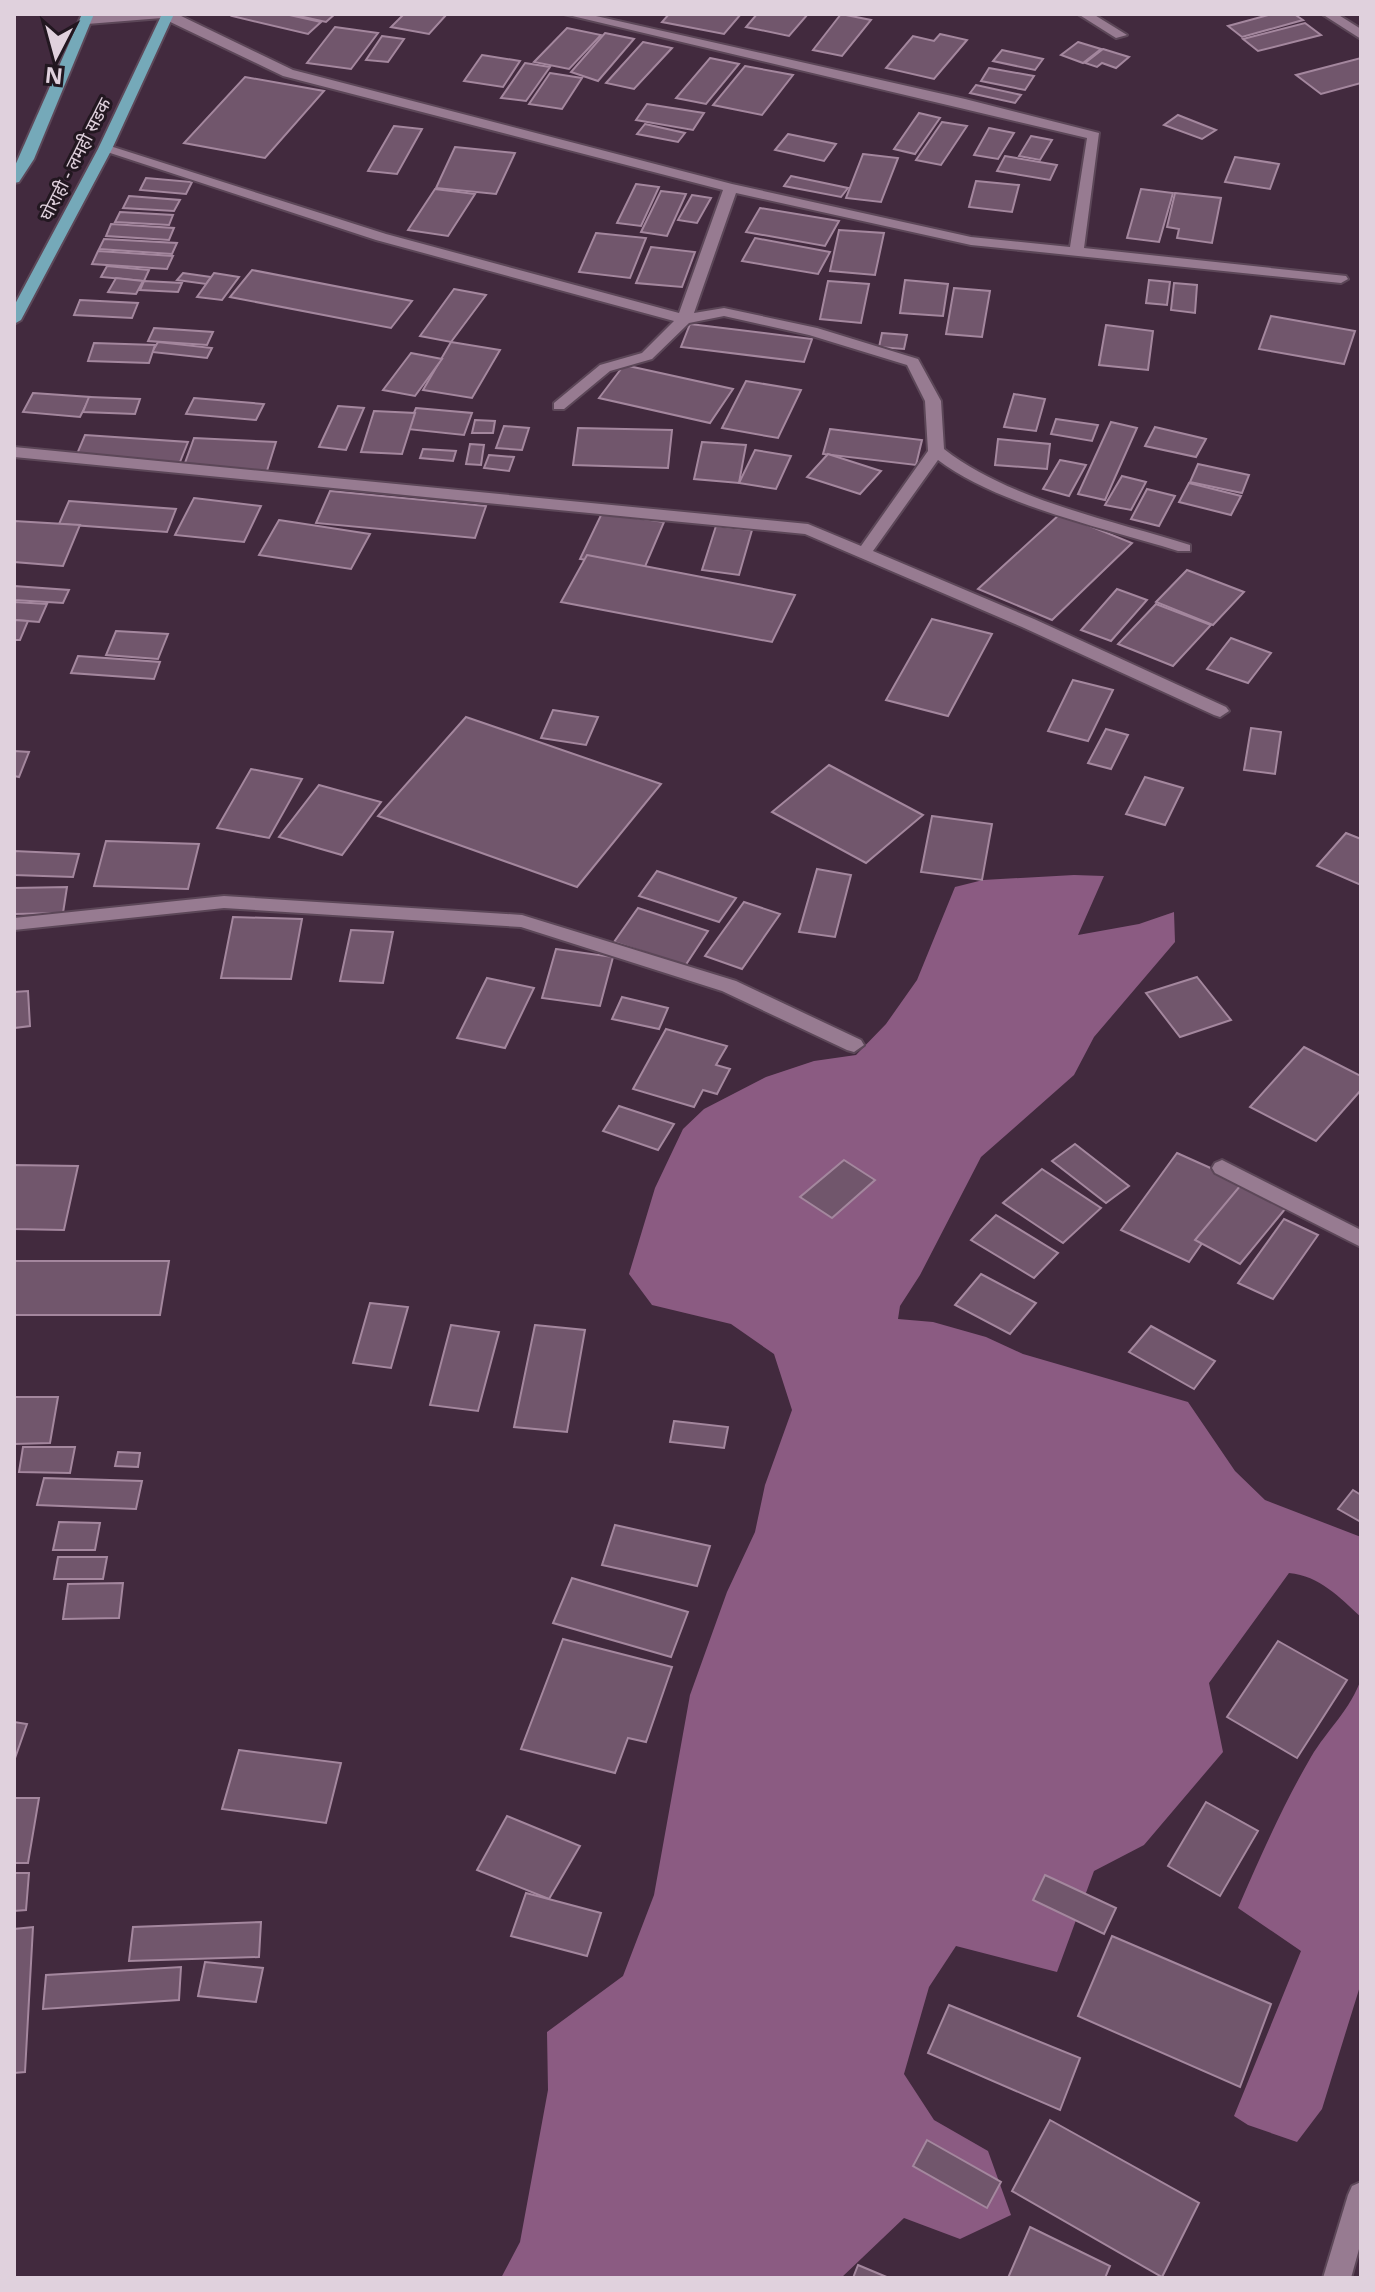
<svg xmlns="http://www.w3.org/2000/svg" width="1375" height="2292" font-family="Georgia,'Noto Sans Devanagari',serif">
<style>
.forest{fill:#8b5b82}
.building{fill:#71566c;stroke:#a4879e;stroke-width:2}
.lines{fill:none;stroke-linecap:round;stroke-linejoin:round}
.minor-casing{stroke:#5c4758;stroke-width:4}
.major-casing{stroke:#5c4758;stroke-width:4}
.minor{fill:#977b91;fill-rule:evenodd}
.major{fill:#75a9b9;fill-rule:evenodd}
.labels{text-anchor:middle;dominant-baseline:central;stroke-width:6;stroke-linejoin:round;paint-order:stroke}
.far-street-label{font-size:18px;fill:#e0d1dd;stroke:#221720}
</style>
<rect width="100%" height="100%" fill="#422a3e"/>
<!-- forest -->
<g class="forest">
<path d="M1074,875L1104,876L1078,935L1139,924L1174,912L1175,942L1094,1037L1074,1075L981,1157L920,1275L900,1306L898,1319L933,1322L986,1337L1023,1354L1188,1402L1235,1471L1265,1500L1361,1537V1617C1339,1597 1320,1576 1289,1573L1209,1683L1223,1752L1144,1845L1094,1871L1057,1972L956,1946L929,1987L904,2074L934,2120L988,2151L1011,2215L960,2239L904,2218L841,2278H501L520,2242L548,2090L547,2032L623,1976L654,1895L690,1695L727,1592L755,1532L765,1485L792,1410L774,1354L731,1324L652,1305L629,1274L655,1188L683,1129L704,1109L766,1077L814,1061L856,1055L886,1024L917,980L955,887L983,880Z"/>
<path d="M1361,1679V1983L1322,2109L1297,2142L1248,2125L1234,2116L1301,1951L1238,1908C1260,1857 1283,1805 1311,1757C1327,1730 1351,1709 1361,1679Z"/>
</g>
<!-- building -->
<g class="building">
<path d="M234,14H285L321,22L308,34L232,16Z"/>
<path d="M290,14H335L326,22Z"/>
<path d="M404,14H447L429,34L391,27Z"/>
<path d="M669,14H741L724,34L662,22Z"/>
<path d="M757,14H808L789,36L746,27Z"/>
<path d="M841,14L871,20L842,56L813,50Z"/>
<path d="M1272,14H1294L1303,20L1242,37L1228,26Z"/>
<path d="M1305,23L1321,35L1258,51L1243,39Z"/>
<path d="M335,27L378,33L351,69L307,63Z"/>
<path d="M567,28L601,35L569,69L534,62Z"/>
<path d="M605,33L634,39L598,81L571,72Z"/>
<path d="M940,34L967,40L934,79L886,68L913,36L934,41Z"/>
<path d="M382,36L404,39L388,62L366,60Z"/>
<path d="M643,42L672,48L634,89L606,83Z"/>
<path d="M1078,42L1101,49L1083,63L1061,55Z"/>
<path d="M1103,49L1129,57L1116,68L1102,63L1097,67L1085,63Z"/>
<path d="M1002,50L1043,59L1035,70L993,61Z"/>
<path d="M482,55L520,61L503,87L464,81Z"/>
<path d="M710,58L739,64L706,104L676,98Z"/>
<path d="M1361,58V83L1321,94L1296,75Z"/>
<path d="M525,63L550,67L526,101L501,98Z"/>
<path d="M745,66L793,75L762,115L713,105Z"/>
<path d="M989,68L1034,76L1025,90L981,81Z"/>
<path d="M550,73L582,78L562,109L529,104Z"/>
<path d="M245,77L324,91L265,158L184,143Z"/>
<path d="M976,85L1021,95L1015,103L970,93Z"/>
<path d="M647,104L704,113L693,130L636,120Z"/>
<path d="M919,113L940,118L915,154L894,149Z"/>
<path d="M1178,115L1216,130L1202,139L1164,125Z"/>
<path d="M942,122L967,126L941,165L916,160Z"/>
<path d="M645,124L685,133L678,142L637,134Z"/>
<path d="M394,126L422,129L397,174L368,171Z"/>
<path d="M989,128L1014,133L998,159L974,155Z"/>
<path d="M788,134L836,144L824,161L775,150Z"/>
<path d="M1031,136L1052,140L1040,160L1019,156Z"/>
<path d="M455,147L515,153L496,194L436,188Z"/>
<path d="M863,154L898,158L881,202L846,198Z"/>
<path d="M1005,156L1057,165L1050,180L997,171Z"/>
<path d="M1235,157L1279,164L1270,189L1225,182Z"/>
<path d="M791,176L848,188L841,197L784,186Z"/>
<path d="M146,178L192,182L186,194L140,190Z"/>
<path d="M976,181L1019,185L1012,212L969,207Z"/>
<path d="M636,184L659,187L641,226L617,223Z"/>
<path d="M435,189L475,194L448,236L408,230Z"/>
<path d="M1141,189L1173,193L1159,242L1127,238Z"/>
<path d="M661,191L686,194L667,236L641,232Z"/>
<path d="M1175,193L1221,198L1212,243L1177,238L1179,229L1167,227Z"/>
<path d="M692,195L711,198L697,223L678,220Z"/>
<path d="M129,196L180,200L174,211L123,208Z"/>
<path d="M760,208L839,221L825,246L746,232Z"/>
<path d="M120,212L173,215L169,225L115,222Z"/>
<path d="M111,224L174,228L169,240L106,236Z"/>
<path d="M839,230L884,233L875,275L830,271Z"/>
<path d="M596,233L646,238L630,278L579,272Z"/>
<path d="M755,238L830,252L818,274L742,261Z"/>
<path d="M104,239L177,243L172,254L99,249Z"/>
<path d="M651,247L695,252L682,287L636,283Z"/>
<path d="M98,251L173,256L167,269L92,264Z"/>
<path d="M107,266L149,270L144,281L101,277Z"/>
<path d="M252,270L412,301L391,328L230,297Z"/>
<path d="M183,273L211,277L206,284L177,280Z"/>
<path d="M214,273L239,277L222,300L197,297Z"/>
<path d="M116,278L143,281L136,294L108,292Z"/>
<path d="M905,280L948,284L943,316L900,313Z"/>
<path d="M1149,280L1170,282L1167,305L1146,303Z"/>
<path d="M144,281L182,283L178,292L140,290Z"/>
<path d="M828,281L869,284L861,323L820,319Z"/>
<path d="M1174,283L1197,285L1195,313L1171,310Z"/>
<path d="M954,288L990,291L982,337L946,334Z"/>
<path d="M454,289L486,295L451,342L420,336Z"/>
<path d="M80,300L138,303L132,318L74,315Z"/>
<path d="M1271,316L1355,331L1344,364L1259,349Z"/>
<path d="M690,324L812,339L804,362L681,347Z"/>
<path d="M1106,325L1153,331L1148,370L1099,365Z"/>
<path d="M154,328L213,332L207,345L148,341Z"/>
<path d="M882,333L907,335L904,349L879,347Z"/>
<path d="M158,342L212,348L207,358L152,352Z"/>
<path d="M451,342L500,350L472,398L423,390Z"/>
<path d="M94,343L155,345L149,363L88,361Z"/>
<path d="M411,353L442,359L415,396L383,390Z"/>
<path d="M624,365L733,389L710,423L599,398Z"/>
<path d="M746,381L801,390L778,438L722,428Z"/>
<path d="M33,393L90,397L80,417L23,412Z"/>
<path d="M1014,394L1045,399L1036,431L1004,427Z"/>
<path d="M89,397H90L140,399L135,414L83,412Z"/>
<path d="M194,398L264,404L256,420L186,414Z"/>
<path d="M338,406L364,408L346,450L319,447Z"/>
<path d="M416,408L472,413L464,435L407,429Z"/>
<path d="M374,411L415,413L402,454L361,452Z"/>
<path d="M1056,419L1098,425L1092,441L1051,434Z"/>
<path d="M475,420L495,421L493,433H472Z"/>
<path d="M1111,422L1137,428L1105,500L1078,494Z"/>
<path d="M504,426L529,428L522,450L496,448Z"/>
<path d="M1155,427L1206,439L1196,457L1145,446Z"/>
<path d="M578,428L672,430L668,468L573,465Z"/>
<path d="M830,429L922,440L916,465L823,454Z"/>
<path d="M85,435L188,442L178,467L74,461Z"/>
<path d="M194,438L276,442L266,474L182,471Z"/>
<path d="M998,439L1050,444L1047,469L995,465Z"/>
<path d="M702,442L746,445L739,483L694,479Z"/>
<path d="M470,444L484,445L481,465L466,464Z"/>
<path d="M423,449L456,451L453,461L420,458Z"/>
<path d="M755,450L791,456L776,489L739,483Z"/>
<path d="M828,454L881,471L860,494L807,477Z"/>
<path d="M489,455L514,457L509,471L484,468Z"/>
<path d="M1060,460L1086,465L1069,496L1043,489Z"/>
<path d="M1198,464L1249,475L1242,493L1190,482Z"/>
<path d="M1122,476L1146,482L1131,510L1105,505Z"/>
<path d="M1189,483L1241,496L1231,515L1179,502Z"/>
<path d="M1147,489L1175,496L1159,526L1131,519Z"/>
<path d="M330,491L486,506L475,538L316,523Z"/>
<path d="M194,498L261,506L244,542L175,535Z"/>
<path d="M69,501L176,509L167,532L59,524Z"/>
<path d="M602,513L664,522L644,569L580,559Z"/>
<path d="M1060,514L1132,543L1052,620L978,589Z"/>
<path d="M279,520L370,534L351,569L259,555Z"/>
<path d="M14,521L80,525L63,566L14,562Z"/>
<path d="M716,526L752,530L739,575L702,570Z"/>
<path d="M587,555L795,595L772,642L561,602Z"/>
<path d="M1187,570L1244,592L1213,625L1156,602Z"/>
<path d="M14,586L69,590L63,603L14,600Z"/>
<path d="M1117,589L1147,600L1111,641L1081,630Z"/>
<path d="M14,602L47,604L39,622L14,620Z"/>
<path d="M1156,604L1211,625L1173,666L1118,644Z"/>
<path d="M932,619L992,634L948,716L886,700Z"/>
<path d="M14,620L28,621L20,640H14Z"/>
<path d="M116,631L168,634L158,659L106,655Z"/>
<path d="M1231,638L1271,653L1248,683L1207,669Z"/>
<path d="M78,656L160,662L154,679L71,673Z"/>
<path d="M1073,680L1113,690L1088,741L1048,731Z"/>
<path d="M553,710L598,717L586,745L541,738Z"/>
<path d="M466,717L661,784L577,887L378,816Z"/>
<path d="M1251,728L1281,732L1275,774L1244,770Z"/>
<path d="M1106,729L1128,735L1111,769L1088,763Z"/>
<path d="M14,751L29,752L19,777L14,776Z"/>
<path d="M829,765L923,815L866,863L772,812Z"/>
<path d="M251,769L302,779L269,838L217,828Z"/>
<path d="M1145,777L1183,788L1165,825L1126,814Z"/>
<path d="M319,785L381,802L342,855L279,837Z"/>
<path d="M932,816L992,824L982,880L921,872Z"/>
<path d="M1346,833L1361,839V885L1317,866Z"/>
<path d="M106,841L199,844L188,889L94,886Z"/>
<path d="M14,851L79,854L73,877L14,875Z"/>
<path d="M817,869L851,875L835,937L799,932Z"/>
<path d="M657,871L736,898L719,922L639,896Z"/>
<path d="M67,887L63,913L14,914V888Z"/>
<path d="M744,902L780,914L742,969L705,956Z"/>
<path d="M638,908L708,931L685,966L614,942Z"/>
<path d="M233,917L302,919L291,979L221,978Z"/>
<path d="M351,930L393,932L383,983L340,981Z"/>
<path d="M556,949L613,957L600,1006L542,998Z"/>
<path d="M1197,977L1231,1020L1180,1037L1146,993Z"/>
<path d="M487,978L534,988L505,1048L457,1038Z"/>
<path d="M28,991L30,1026L14,1028V992Z"/>
<path d="M622,997L668,1008L659,1029L612,1019Z"/>
<path d="M666,1029L727,1046L716,1065L730,1069L717,1094L703,1090L694,1107L633,1089Z"/>
<path d="M1304,1047L1361,1076V1090L1316,1141L1250,1107Z"/>
<path d="M619,1106L674,1124L658,1150L603,1131Z"/>
<path d="M1075,1144L1129,1186L1106,1203L1052,1161Z"/>
<path d="M1177,1153L1244,1183L1189,1262L1121,1230Z"/>
<path d="M844,1160L875,1180L832,1218L800,1197Z"/>
<path d="M14,1165L78,1166L64,1230L14,1229Z"/>
<path d="M1042,1169L1101,1208L1063,1243L1003,1203Z"/>
<path d="M1245,1180L1290,1203L1240,1264L1195,1240Z"/>
<path d="M996,1215L1058,1253L1034,1278L971,1240Z"/>
<path d="M1284,1219L1318,1235L1273,1299L1238,1283Z"/>
<path d="M14,1261H169L160,1315H14Z"/>
<path d="M981,1274L1036,1303L1010,1334L955,1305Z"/>
<path d="M370,1303L408,1307L391,1368L353,1363Z"/>
<path d="M451,1325L499,1332L478,1411L430,1405Z"/>
<path d="M535,1325L585,1330L567,1432L514,1427Z"/>
<path d="M1151,1326L1215,1361L1194,1389L1129,1352Z"/>
<path d="M14,1397H58L50,1443L14,1444Z"/>
<path d="M674,1421L728,1427L724,1448L670,1442Z"/>
<path d="M23,1447H75L70,1473L19,1472Z"/>
<path d="M118,1452L140,1453L138,1467L115,1466Z"/>
<path d="M44,1478L142,1481L136,1509L37,1505Z"/>
<path d="M1353,1490L1361,1495V1522L1338,1509Z"/>
<path d="M59,1522L100,1523L95,1550H53Z"/>
<path d="M615,1525L710,1546L697,1586L602,1565Z"/>
<path d="M58,1557H107L103,1579H54Z"/>
<path d="M572,1578L688,1612L671,1657L553,1623Z"/>
<path d="M123,1583L119,1618L63,1619L68,1584Z"/>
<path d="M563,1639L672,1667L646,1742L628,1738L615,1773L521,1749Z"/>
<path d="M1278,1641L1347,1680L1297,1758L1227,1717Z"/>
<path d="M14,1722L27,1724L14,1761Z"/>
<path d="M239,1750L341,1763L326,1823L222,1809Z"/>
<path d="M14,1798H39L28,1863H14Z"/>
<path d="M1206,1802L1258,1831L1220,1896L1168,1866Z"/>
<path d="M507,1816L580,1846L549,1899L477,1870Z"/>
<path d="M14,1873H29L26,1910L14,1911Z"/>
<path d="M1045,1875L1116,1908L1104,1934L1033,1900Z"/>
<path d="M526,1893L601,1913L587,1956L511,1936Z"/>
<path d="M261,1922L259,1957L129,1961L133,1927Z"/>
<path d="M33,1927L25,2072L14,2073V1929Z"/>
<path d="M1112,1936L1271,2004L1240,2087L1078,2016Z"/>
<path d="M205,1962L263,1968L256,2002L198,1996Z"/>
<path d="M181,1967L179,2000L43,2009L46,1975Z"/>
<path d="M949,2005L1080,2058L1060,2110L928,2053Z"/>
<path d="M1050,2120L1199,2203L1162,2277L1012,2191Z"/>
<path d="M927,2140L1001,2182L987,2208L913,2166Z"/>
<path d="M1030,2227L1110,2266L1105,2278H1008Z"/>
<path d="M858,2265L889,2278H853Z"/>
</g>
<g class="lines">
<defs>
<g id="minor">
<path d="M117,14H177L293,70L732,184L971,237L1070,247L1087,138L564,14H587L965,99L1099,133L1084,248L1346,276L1348,279L1341,283L971,245L736,193L694,313L724,308L817,328L918,359L941,401L944,449C1009,500 1111,520 1190,545V551H1178C1105,528 997,505 938,460L873,551L1034,619L1226,707L1229,711L1220,717L1214,715L1022,627L805,534L14,457V447L808,524L861,546L928,451L925,401L907,365L809,335L724,316L689,323L652,359L610,371L564,409H554V403L600,365L642,353L674,321L376,240L98,149L110,146L386,234L679,313L723,190L283,76L162,18L87,24L81,20L87,16Z"/>
<path d="M1078,14H1093L1127,35L1116,38Z"/>
<path d="M1322,14H1337L1361,29V39Z"/>
<path d="M224,896L522,915L736,981L861,1040L864,1045L854,1052L847,1050L722,991L521,927L224,908L14,930V918Z"/>
<path d="M1222,1160L1361,1230V1247L1215,1173L1212,1168L1215,1163Z"/>
<path d="M1361,2182V2242L1351,2278H1323L1348,2195L1352,2186Z"/>
</g>
<g id="major">
<path d="M82,14H94L34,159L19,182L14,183V168Z"/>
<path d="M162,14H174L112,149L21,320L14,324V306L98,149Z"/>
</g>
</defs>
<!-- minor casing -->
<use href="#minor" class="minor-casing"/>
<!-- major casing -->
<use href="#major" class="major-casing"/>
<!-- minor -->
<use href="#minor" class="minor"/>
<!-- major -->
<use href="#major" class="major"/>
</g>
<g class="labels">
<!-- far-street labels -->
<g class="far-street-label">
<text transform="translate(77 160) rotate(-63)">घोराही - लमही सडक</text>
</g>
</g>
<!-- border -->
<rect width="1375" height="2292" fill="none" stroke="#e0d1dd" stroke-width="32"/>
<!-- north arrow -->
<g transform="translate(56 56) rotate(186)" stroke="#221720" stroke-width="6" paint-order="stroke">
<path d="M0-6L14 30L0 20L-14 30Z" fill="#e0d1dd"/>
<text y="-12" font-size="22" font-weight="bold" text-anchor="middle" fill="#e0d1dd">N</text>
</g>
</svg>
